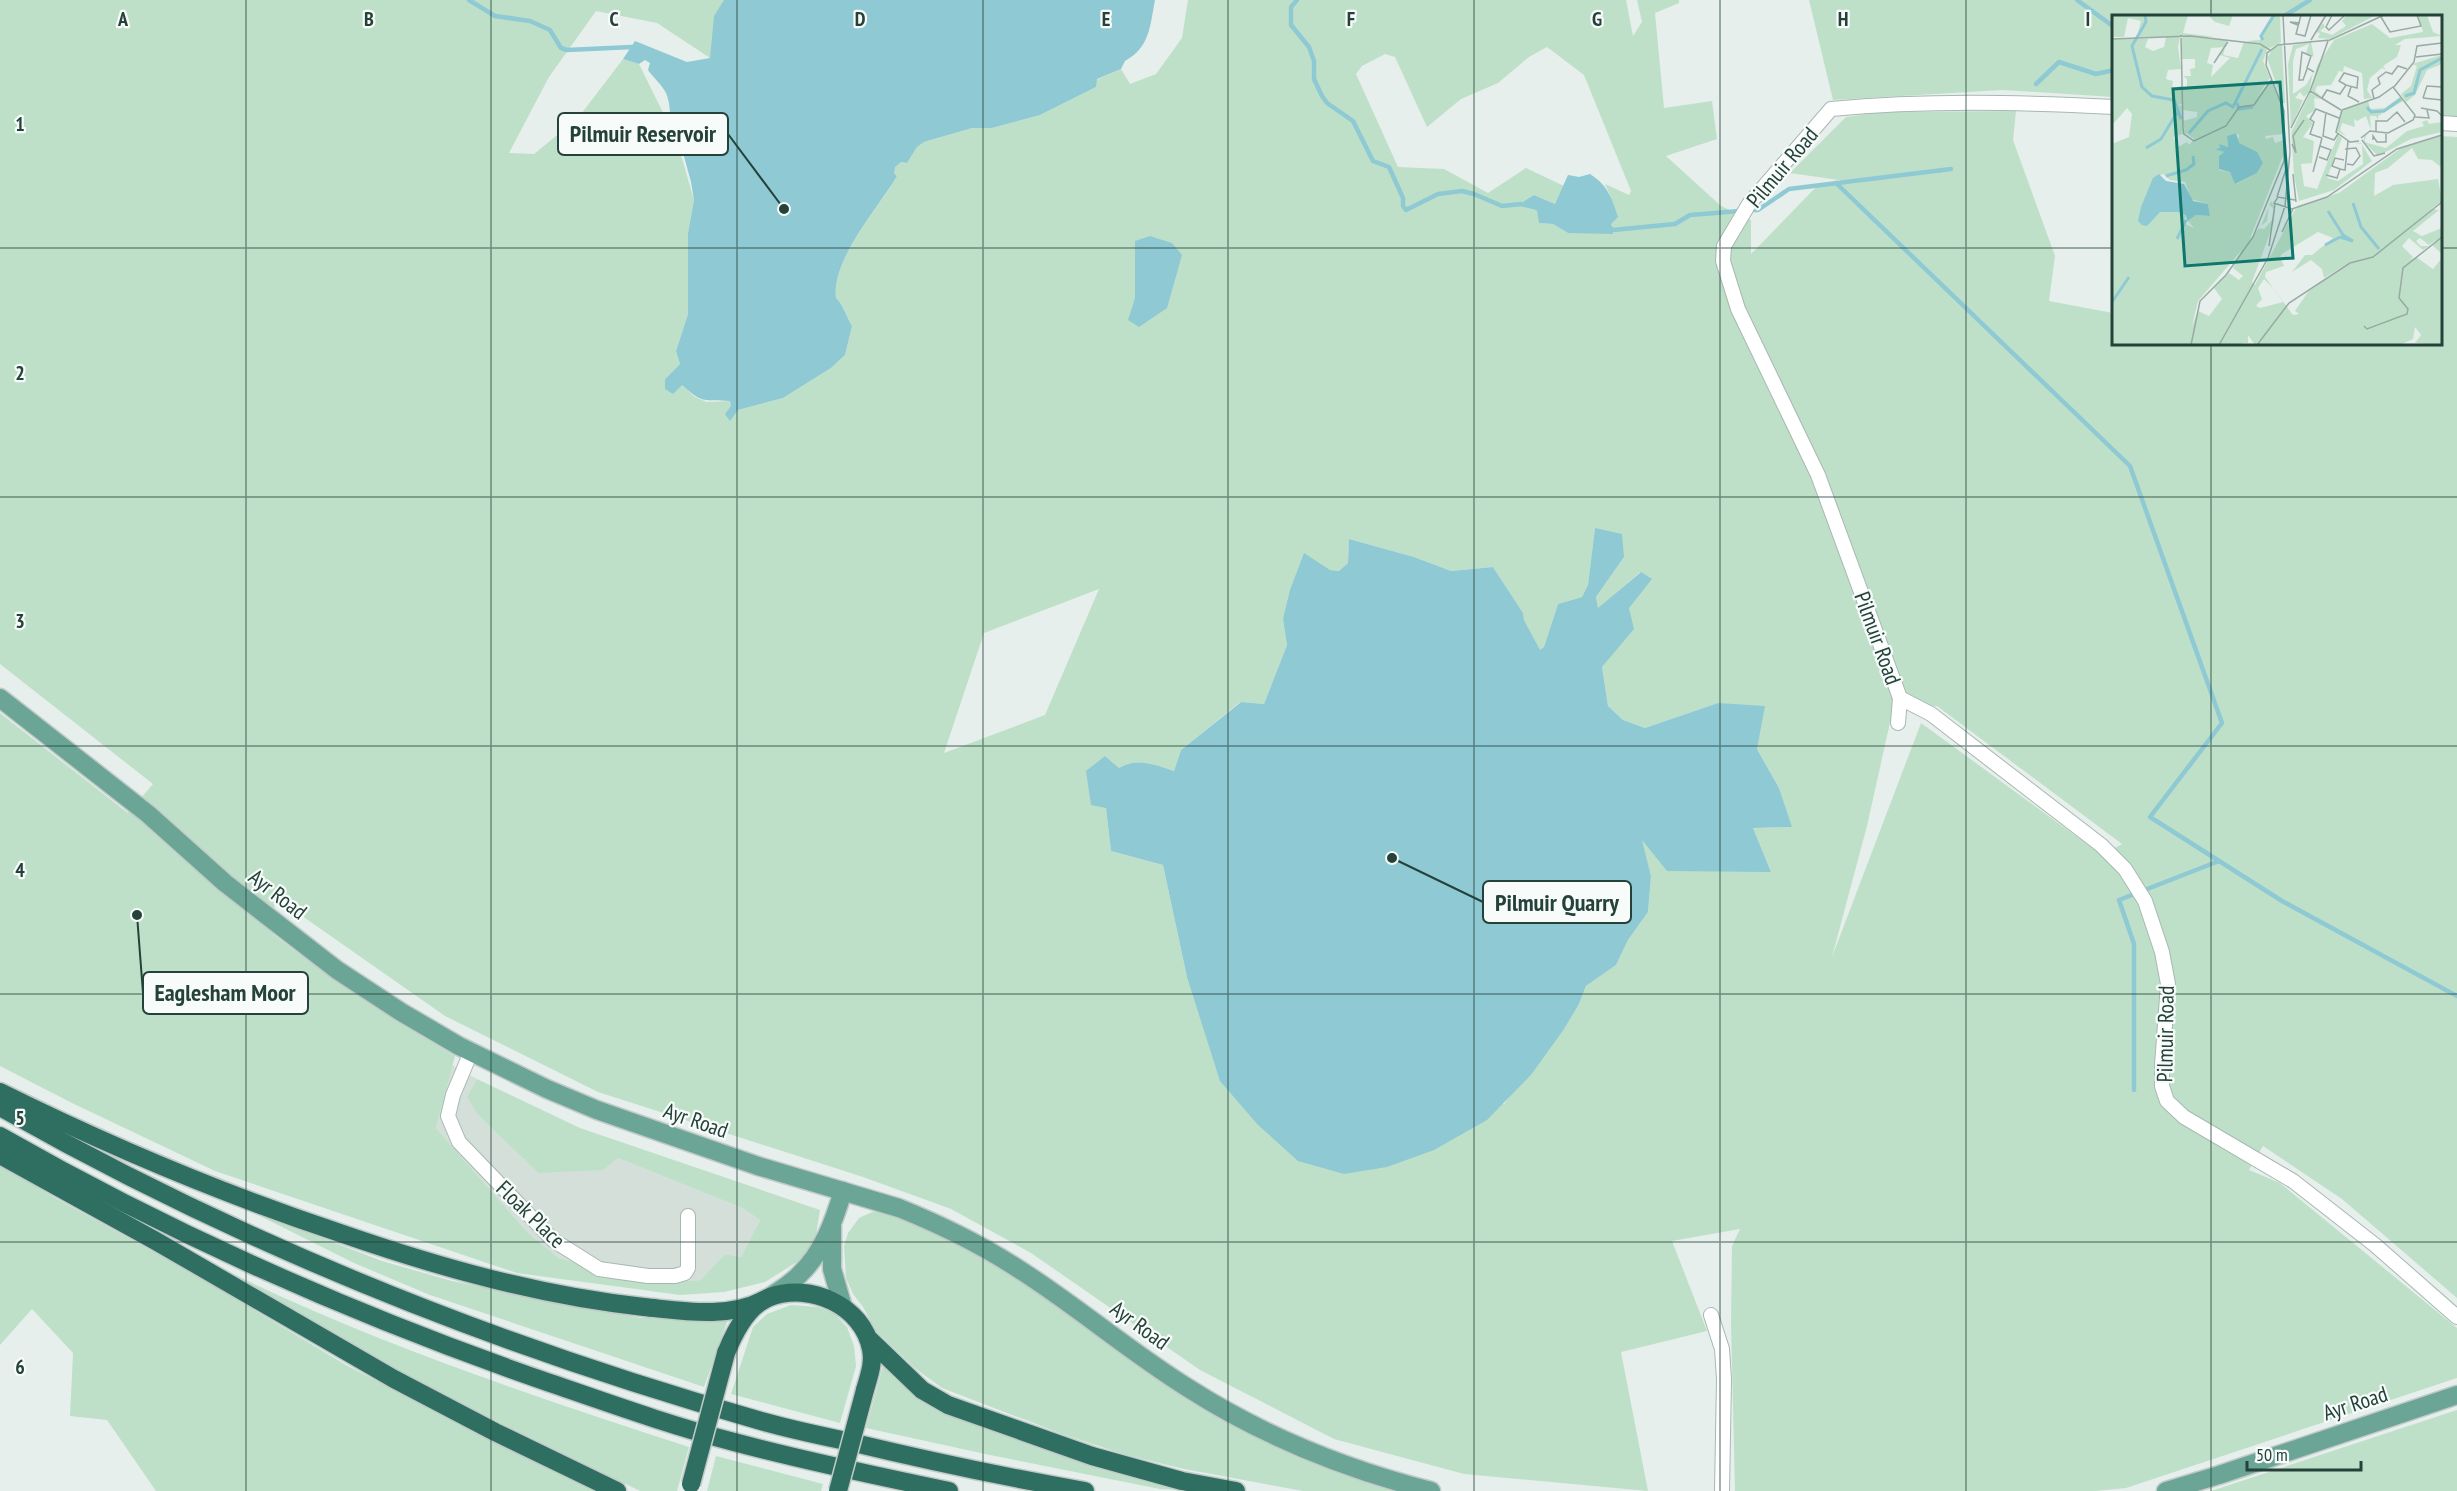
<svg xmlns="http://www.w3.org/2000/svg" width="2457" height="1491" font-family="'PT Sans Narrow',sans-serif">
<style>
.built{fill:#d4dfda}
.green{fill:#bfe0c8;fill-rule:evenodd}
.water{fill:#8ec9d4}
.lines{fill:none;stroke-linecap:round;stroke-linejoin:round}
.stream{stroke:#8ec9d4;stroke-width:4.5}
.street-casing{stroke:#a8b8b2;stroke-width:16}
.primary-casing{stroke:#c2cac8;stroke-width:21}
.highway-casing{stroke:#c2cac8;stroke-width:21}
.street{stroke:#fff;stroke-width:14}
.primary{stroke:#6aa596;stroke-width:18}
.highway{stroke:#2f6f62;stroke-width:18}
.highway-bridge-casing{stroke:#c2cac8;stroke-width:21;stroke-linecap:butt}
.highway-bridge{stroke:#2f6f62;stroke-width:18}
.grid{fill:none;stroke:#24423a;stroke-width:1.5;stroke-opacity:0.55}
.labels{text-anchor:middle;dominant-baseline:central;stroke-width:4.5;stroke-linejoin:round;paint-order:stroke}
.street-label{font-size:22px;fill:#24423a;stroke:#f7fbf9}
.inset-river{fill:none;stroke:#8ec9d4;stroke-width:3}
.inset-road{fill:none;stroke:#98aaa4;stroke-width:1.5}
.view{fill:#0f766e;fill-opacity:0.15;stroke:#0f766e;stroke-width:3}
.inset-edge{fill:none;stroke:#24423a;stroke-width:3}
.grid-label{font-size:20px;text-anchor:middle;font-weight:bold;fill:#24423a;stroke:#f7fbf9;stroke-width:4.5;stroke-linejoin:round;paint-order:stroke}
.leader{fill:none;stroke:#24423a;stroke-width:2}
.callout-dot{fill:#24423a;stroke:#f7fbf9;stroke-width:2}
.callout{fill:#f7fbf9;stroke:#24423a;stroke-width:2}
.callout-label{font-size:24px;text-anchor:middle;font-weight:bold;fill:#24423a}
</style>
<rect width="100%" height="100%" fill="#e6efeb"/>
<!-- built -->
<path class="built" d="M452,1065L477,1079L468,1097L478,1115L538,1173L618,1158L742,1208L760,1220L741,1257L725,1254L702,1280L656,1283L559,1258L528,1233L436,1128Z"/>
<!-- green -->
<g class="green">
<path d="M0,0H874L710,58L657,23L596,11L549,77L509,153L534,154L578,118L623,59L639,64L677,141L694,200L688,233V314L676,351L680,364L665,379L682,385L695,397L707,402L730,401L731,406L738,410L783,398L831,368L845,355L852,326C846,316 845,307 836,298C831,260 879,208 897,176L894,173V167L901,162L907,163L917,147L924,142L972,128H992L1040,115L1096,87V80L1121,69L1130,84L1156,74L1182,38L1188,0H1626L1633,36L1642,22L1637,0H1679V3L1655,13L1664,108L1712,101L1717,139L1666,156L1721,206L1751,220V254L1818,185L1859,183L1790,173L1846,117L1880,112L2016,111L2013,140L2055,256L2049,301L2113,313L2114,344H2440L2441,136L2457,137V1298L2342,1199L2263,1146L2249,1170L2280,1183L2457,1328V1378L2126,1488L2095,1491H1735L1731,1324L1732,1246L1740,1229L1672,1241L1707,1331L1621,1352L1648,1491L1464,1474L1334,1439L1200,1370L1031,1253L951,1209L863,1177L598,1092L445,1016L275,897L273,934C331,979 392,1018 455,1056L436,1128L528,1233L559,1258L656,1283L701,1280L725,1254L741,1257L760,1220L742,1208L618,1158L603,1170L538,1173L478,1115L467,1097L477,1079L580,1128L820,1210L815,1242L797,1262L765,1282L724,1292L680,1295L517,1273L215,1171L72,1103L0,1066V713L128,813L153,784L0,664ZM1547,47L1584,75L1631,191L1629,195L1605,184L1611,197V224L1568,233L1553,224L1540,223L1537,211L1524,202L1534,195L1555,204L1564,186L1526,168L1488,193L1444,169L1398,167L1356,74L1362,66L1385,54L1395,57L1427,127L1461,99L1498,83L1529,57ZM1595,528L1624,557L1596,597L1598,609L1640,572L1629,608L1633,629L1602,667L1608,706L1623,720L1645,728L1718,703L1757,749L1779,788L1791,827L1753,828L1771,872L1641,838L1651,876L1648,912L1628,940L1616,965L1586,986L1579,1004L1531,1075L1514,1090L1504,1104L1187,977L1163,865L1111,851L1106,808L1105,756L1119,768C1135,757 1156,765 1174,771L1181,750L1240,702L1264,704L1287,645L1283,619L1330,570L1339,571L1348,563L1349,539L1414,557L1451,571L1493,567L1523,613L1524,620L1540,651L1544,647L1558,604L1582,597L1588,585ZM1099,589L1045,715L944,753L984,633ZM1937,706L2122,844L2102,855L1921,723L1832,957L1867,826L1893,709Z"/>
<path d="M1809,0H2457V118L2441,117L2440,16H2114L2113,97L2003,90L1833,100Z"/>
<path d="M0,1165L57,1199L189,1271L346,1365L504,1447L600,1491H156L107,1420L70,1416L73,1353L32,1309L0,1345Z"/>
<path d="M244,1208L382,1261L452,1281L641,1318L728,1319L704,1387L430,1295L354,1263Z"/>
<path d="M883,1211L923,1225L1012,1272L1182,1393L1237,1427L1299,1456L1398,1491H1303L1184,1469L1126,1455L1062,1434L942,1388L916,1369L876,1331L863,1307L853,1294L846,1278L844,1246L848,1233L859,1218L872,1212Z"/>
<path d="M211,1263C364,1340 527,1394 689,1447L677,1491H640L476,1411L386,1364Z"/>
<path d="M791,1305L818,1307L834,1313L847,1327L854,1346L856,1366L840,1423L731,1394L753,1327L767,1314Z"/>
<path d="M883,1366L911,1393L957,1418L1210,1491L1160,1489L990,1455L866,1428Z"/>
<path d="M2457,1410V1491H2211Z"/>
<path d="M716,1456L823,1484L821,1491H707Z"/>
</g>
<!-- water -->
<g class="water">
<path d="M724,0H1155C1150,26 1150,47 1125,61L1121,69L1097,79L1096,87L1040,115L992,128H972L924,142L917,147L907,163L901,162L895,167L894,173L897,176C879,207 831,260 836,298C844,306 846,316 852,326L845,355L831,368L783,398L738,410L730,421L725,414L731,406L730,401C704,399 704,405 682,385L673,394L665,389V379L680,364L676,351L688,314V233L694,200L691,182L682,149L684,145C665,133 674,111 666,93C662,85 653,77 648,70L650,63L645,60L639,64L623,59L635,41L687,62L710,58L714,16Z"/>
<path d="M1590,174C1608,186 1611,196 1618,217L1611,224L1613,234L1568,233L1553,224L1539,223L1537,211L1523,202L1534,195L1555,204L1568,175L1579,177Z"/>
<path d="M1150,236L1172,243L1182,255L1167,308L1139,327L1128,320L1135,298V241Z"/>
<path d="M1595,528L1622,534L1624,557L1596,597L1598,608L1641,572L1652,579L1629,608L1634,629L1602,667L1608,706L1623,720L1645,728L1718,703L1765,706L1757,749L1779,788L1792,827L1753,828L1771,872L1667,871L1642,840L1651,876L1648,912L1628,940L1616,965L1586,986L1579,1004L1564,1029L1531,1075L1487,1120L1434,1150L1387,1167L1344,1174L1298,1161L1258,1125L1220,1081L1187,977L1163,865L1111,851L1106,808L1091,805L1086,771L1105,756L1119,768C1136,757 1156,765 1174,771L1181,750L1241,702L1264,704L1287,645L1283,619L1290,590L1304,553L1330,570L1339,571L1348,563L1349,539L1414,557L1451,571L1493,567L1523,613L1524,620L1540,650L1544,647L1558,604L1582,597L1588,585Z"/>
</g>
<g class="lines">
<!-- stream -->
<g class="stream">
<path d="M469,0L495,16L530,21L550,30L561,48L567,50L632,47"/>
<path d="M1297,0L1291,7V25L1309,47L1314,61V79L1322,96L1327,103L1353,121L1373,161L1389,167L1403,198V206L1406,210L1438,194L1462,191L1474,194L1502,206L1521,204L1534,207"/>
<path d="M2077,0L2114,27"/>
<path d="M2284,16L2310,0"/>
<path d="M2036,84L2059,62L2096,74L2114,70"/>
<path d="M1836,183L2130,466L2222,723L2150,817L2282,901L2457,996"/>
<path d="M1749,210H1758L1789,189L1951,169"/>
<path d="M1608,227L1613,230L1675,224L1690,215L1740,211"/>
<path d="M2134,1090V944L2119,900L2219,861"/>
</g>
<defs>
<g id="street">
<path d="M2114,107C2019,102 1925,100 1831,109L1749,204L1724,246L1723,261L1738,309L1818,475L1900,698L1931,714L2101,845L2125,869L2145,901L2162,952L2168,984L2162,1065V1086L2167,1101L2184,1117L2293,1181L2375,1245L2457,1317"/>
<path d="M2440,123L2457,124"/>
<path d="M1898,723L1900,698"/>
<path d="M471,1052L453,1095L448,1116L459,1142L553,1240L599,1269L648,1276H675L685,1273L688,1268V1216"/>
<path d="M1711,1315L1722,1349L1724,1379L1722,1491"/>
</g>
<g id="primary">
<path d="M0,698L148,814L225,883L337,970L401,1012L459,1046L547,1089L597,1110L758,1166L899,1208C941,1225 982,1245 1020,1270C1078,1307 1130,1352 1188,1388C1263,1436 1345,1469 1431,1491"/>
<path d="M832,1227V1269L843,1307"/>
<path d="M770,1297C780,1290 792,1283 800,1274C823,1252 834,1221 843,1191"/>
<path d="M2166,1491L2219,1475L2457,1395"/>
</g>
<g id="highway">
<path d="M0,1092C111,1147 223,1194 340,1233C438,1267 540,1296 644,1307C684,1311 727,1319 764,1300"/>
<path d="M0,1107C239,1243 497,1346 761,1421C789,1429 818,1435 846,1441C925,1460 1004,1477 1085,1491"/>
<path d="M0,1136C175,1236 359,1317 550,1383C611,1404 672,1426 734,1442C805,1461 877,1476 949,1491"/>
<path d="M0,1155L154,1240L394,1379L495,1432L617,1491"/>
<path d="M868,1338L922,1390L948,1405L1092,1456L1182,1481L1236,1491"/>
<path d="M726,1353C734,1333 748,1305 770,1297C810,1282 863,1306 871,1349C874,1363 869,1376 865,1390"/>
</g>
</defs>
<!-- street casing -->
<use href="#street" class="street-casing"/>
<!-- primary casing -->
<use href="#primary" class="primary-casing"/>
<!-- highway casing -->
<use href="#highway" class="highway-casing"/>
<!-- street -->
<use href="#street" class="street"/>
<!-- primary -->
<use href="#primary" class="primary"/>
<!-- highway -->
<use href="#highway" class="highway"/>
<defs>
<g id="highway-bridge">
<path d="M691,1484L726,1353"/>
<path d="M838,1491L865,1390"/>
</g>
</defs>
<!-- highway-bridge casing -->
<use href="#highway-bridge" class="highway-bridge-casing"/>
<!-- highway-bridge -->
<use href="#highway-bridge" class="highway-bridge"/>
</g>
<!-- grid -->
<path class="grid" d="M246,0V1491M491,0V1491M737,0V1491M983,0V1491M1228,0V1491M1474,0V1491M1720,0V1491M1966,0V1491M2211,0V16M0,248H2114M2440,248H2457M2211,344V1491M0,497H2457M0,746H2457M0,994H2457M0,1242H2457"/>
<g class="labels">
<!-- street labels -->
<g class="street-label">
<text transform="translate(1782 167) rotate(-50)">Pilmuir Road</text>
<text transform="translate(1878 638) rotate(70)">Pilmuir Road</text>
<text transform="translate(278 894) rotate(38)">Ayr Road</text>
<text transform="translate(2165 1034) rotate(-89)">Pilmuir Road</text>
<text transform="translate(696 1120) rotate(19)">Ayr Road</text>
<text transform="translate(531 1214) rotate(44)">Floak Place</text>
<text transform="translate(1140 1325) rotate(36)">Ayr Road</text>
<text transform="translate(2355 1403) rotate(-18)">Ayr Road</text>
</g>
</g>
<!-- overview -->
<g transform="translate(2112 15)">
<rect width="330" height="330" fill="#e6efeb"/>
<path d="M0,0H76L71,18L103,22H25L29,6L16,3L12,22H0ZM96,0H121L117,11L103,7ZM160,0H168L169,28L158,33L135,26L148,25ZM235,0H264L218,24L206,23L208,18L203,17L211,8L213,12L208,16L220,20L234,11L230,6ZM306,0H315L321,17L330,21L293,24L283,30H289L285,42L271,51L274,55L270,53L258,63L255,75L260,83L252,84L250,58L232,51L231,57L227,56L219,70L205,71L203,76L210,82L199,76L205,51L222,25L260,9L278,23L311,17ZM70,21L116,25L114,32L99,33L95,48L101,50L99,62L118,43L108,40L113,33L111,40L126,43L132,27L151,31L155,35L151,46L158,63L145,82L159,65L170,91L172,119L153,121L154,124L161,122L163,128L172,125V138L137,226L147,213L152,214L161,204L162,194L157,190L155,206L149,211L159,186L163,192L162,207L140,267L143,270L185,191L227,178L289,133L330,120V153L320,145L306,144L300,133L276,153L263,158L262,181L281,170L326,164L330,186L319,194L327,195L301,216L310,221L330,213V239L320,230L324,225L317,230L308,223L304,226L309,231H317L311,235L297,223L290,231L301,242L297,245L304,242L321,254L330,243V330L303,328L309,320L303,312L301,324L288,330H146L149,324L143,330L136,320V328H129L134,330H0V129L17,122L20,99L15,93L2,108L0,105V24H36L33,32L41,36L52,32L54,22H68L66,32L69,54L56,55L54,64L61,66L60,73L70,71V89L66,90L70,91L71,119L61,122L66,132L75,127L77,130L82,124L73,118L71,106L85,102V97L71,95V72H75V64L71,61H79L78,54L83,53V44H70ZM123,118L127,120L125,129L143,136L151,148L145,158L124,169L118,157L107,155V141L112,137L104,134L109,133L107,130L116,132L115,121ZM51,159L58,165L73,167L79,184L96,189L98,201L84,200L75,205L82,213L71,208L78,192L61,185L47,166L46,161ZM206,217L221,223L200,240H193L180,257L199,245L210,254L212,263L238,247L196,277L183,296L187,299L181,300L153,262L154,257L172,251L168,242L170,239ZM129,236L121,253L131,261L127,265L117,258L102,273L110,284L97,301L86,296L80,311L86,286ZM152,264L161,273L171,287L148,293L144,291L150,284L146,273ZM199,27L202,42L194,38L197,29L184,34L181,46V79L194,70L201,58L197,77L192,82L188,77L183,83L191,85L180,110L179,118L198,78L209,84L202,83L203,95L194,101L201,108L191,122L202,126L200,148L189,149L192,171L205,174L226,120L230,123L215,163L226,166L251,149L250,129L236,127L249,128L260,146L222,175L187,186L182,160L179,113L176,49L181,30ZM170,30L173,88H171L155,43L161,33ZM330,40V49L315,55L303,80L294,87L289,79L299,71L305,51L300,49ZM289,81L291,86L266,101V105L264,101H258L259,115L254,101L245,106L242,104L243,112L230,108L228,115L234,121L225,116L230,96L256,85L258,94L273,93ZM315,105L317,109L330,107V117L299,124L266,141L252,127V122L255,119L252,127L274,133L295,116L312,111L310,107Z" fill="#bfe0c8" fill-rule="evenodd"/>
<path d="M124,118L127,128L145,137L151,148L145,158L123,169L118,157L107,154V141L112,137L103,134L108,133L107,129L116,132L115,121ZM47,159L54,166L72,169L81,186L96,189L98,201L84,200L75,206L74,200L66,197H48L35,211L30,210L26,206L29,192L41,163Z" fill="#8ec9d4"/>
<path class="inset-river" d="M33,0L34,7L20,31L30,72L40,81L62,85L69,104M151,25L149,21L162,0M293,81L302,78L308,55L330,43M125,88L127,94L141,92M255,92L259,97L272,96L289,84M77,118L96,96L114,88L121,92L150,34M34,133L49,124L66,96M54,161L74,155L82,149L81,141M241,188L249,212L267,234M65,224L74,205M213,230L228,222L241,226L231,220L216,196M0,287L17,262"/>
<path class="inset-road" d="M189,0L184,19L193,21L199,0M220,0L214,12L217,15L233,0M269,2L278,17L309,11L305,0M186,10L178,7L188,8M69,20L71,113L72,119L82,126L114,111L127,92L142,90L160,64M0,24L78,21L148,29L158,35M199,25L214,0M304,42L330,39M102,48L117,25M195,54L191,65H187L190,37L199,41L195,53L202,57M239,72L236,81L247,87M282,72L302,47L305,31L330,28M198,76L229,95M210,83L215,75L228,79L234,70L245,73L246,62L232,58L227,66L234,70M311,83L315,71L330,72M311,83L330,85M262,84L260,75L268,69L266,63L274,57L280,59L286,51L295,54M309,93L325,96L330,101M230,95L267,82L281,72L303,100L301,105L276,118L258,116L249,123M230,95L224,117L238,127L247,126M214,97L211,121L222,125L226,119M303,102L317,103L315,95M179,113L198,76L216,26M264,116V106H275L285,97L293,107M210,123L198,119L202,107L198,104L204,94L227,103M250,125L262,141L273,138M261,125V121L265,127H274V119M180,129L184,138L181,121L192,105M233,134L244,133L248,141L241,150L235,149M207,142L215,145L219,135L208,131M228,154L220,151L223,143L232,145M201,157L210,123M181,159L184,187M214,160L225,163L228,154L233,155L236,126M165,182L174,154M183,185L166,182L162,188L180,194L215,182L285,134L330,120M170,217L181,194M157,231L163,189M252,311L255,314L295,299L296,294L287,283L291,253L330,222M79,330L88,286L114,260L141,222L172,146V96L154,50L155,38L166,30L218,25L272,0M107,330L156,243L173,191L178,137L171,0M145,330L177,288L238,248L261,242L330,187"/>
<path class="view" d="M168,67L181,243L73,251L61,74Z"/>
<rect width="330" height="330" class="inset-edge"/>
</g>
<g class="grid-label">
<text x="123" y="26">A</text>
<text x="369" y="26">B</text>
<text x="614" y="26">C</text>
<text x="860" y="26">D</text>
<text x="1106" y="26">E</text>
<text x="1351" y="26">F</text>
<text x="1597" y="26">G</text>
<text x="1843" y="26">H</text>
<text x="2088" y="26">I</text>
<text x="20" y="131">1</text>
<text x="20" y="380">2</text>
<text x="20" y="628">3</text>
<text x="20" y="877">4</text>
<text x="20" y="1125">5</text>
<text x="20" y="1374">6</text>
</g>
<!-- callouts -->
<path class="leader" d="M784 209L728 134M1392 858L1483 902M137 915L143 993"/>
<g class="callout-dot">
<circle cx="784" cy="209" r="6"/>
<circle cx="1392" cy="858" r="6"/>
<circle cx="137" cy="915" r="6"/>
</g>
<g class="callout">
<rect x="558" y="113" width="170" height="42" rx="6"/>
<rect x="1483" y="881" width="148" height="42" rx="6"/>
<rect x="143" y="972" width="165" height="42" rx="6"/>
</g>
<g class="callout-label">
<text x="643" y="142">Pilmuir Reservoir</text>
<text x="1557" y="911">Pilmuir Quarry</text>
<text x="225" y="1001">Eaglesham Moor</text>
</g>
<!-- scale -->
<path d="M2247 1461v9h114v-9" fill="none" stroke="#24423a" stroke-width="3"/>
<text x="2256" y="1461" font-size="18" fill="#24423a" stroke="#f7fbf9" stroke-width="4.5" paint-order="stroke">50 m</text>
</svg>
